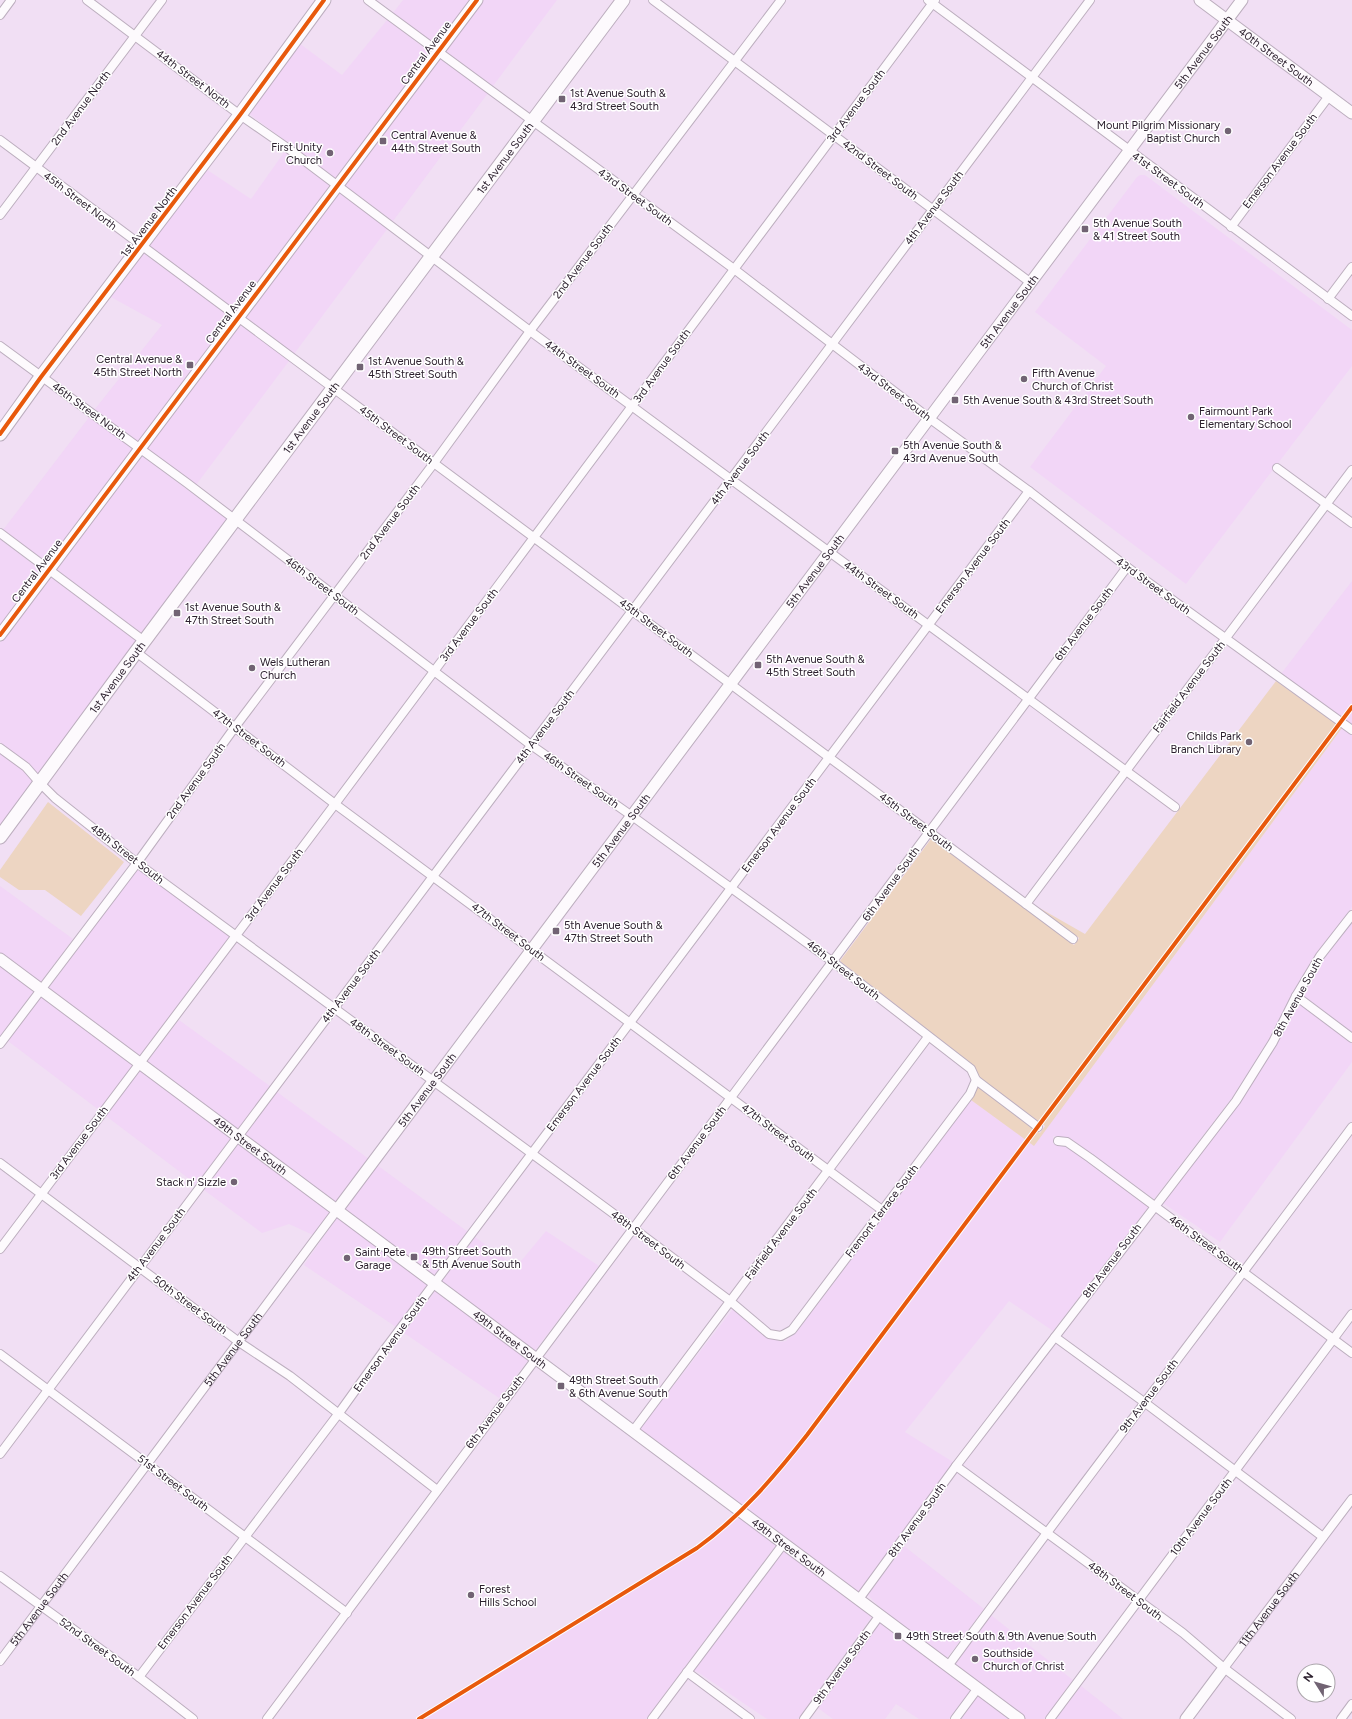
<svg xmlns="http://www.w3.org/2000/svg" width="1352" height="1719" font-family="Figtree,sans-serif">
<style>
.built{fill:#f2d6f7}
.green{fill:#edd5c2}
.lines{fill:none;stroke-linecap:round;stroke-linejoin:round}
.street-casing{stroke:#bcaebe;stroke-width:10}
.secondary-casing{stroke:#bcaebe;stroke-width:13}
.primary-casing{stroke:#bcaebe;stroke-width:15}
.street{stroke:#fdfafd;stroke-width:8}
.secondary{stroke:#fdfafd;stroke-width:11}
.primary{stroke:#fdfafd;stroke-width:13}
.cycleway-casing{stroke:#fff;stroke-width:6}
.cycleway{stroke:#e8590c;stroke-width:4}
.poi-dot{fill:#716373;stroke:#fff;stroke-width:1.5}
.labels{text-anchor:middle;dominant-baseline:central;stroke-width:3;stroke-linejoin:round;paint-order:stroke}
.street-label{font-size:11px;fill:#2c202e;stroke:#fff}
.poi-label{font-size:11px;fill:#2c202e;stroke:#fff;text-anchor:start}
</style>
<rect width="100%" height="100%" fill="#f1dff4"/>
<!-- built -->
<g class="built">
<path d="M403,0H471L436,46L393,13Z"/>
<path d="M483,0H557L493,86L444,51Z"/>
<path d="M387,20L431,53L336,179L248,113L299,43L342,75Z"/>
<path d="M439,58L488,93L393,221L344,185Z"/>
<path d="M285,151L331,186L237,312L148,246L206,169L251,199Z"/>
<path d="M1140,175H1145L1352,330V366L1186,584L1030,467L1106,366L1035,312L1137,177Z"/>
<path d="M339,192L388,228L294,354L245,317Z"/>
<path d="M143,253L232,318L139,442L95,409L162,325L109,296Z"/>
<path d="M240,324L289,361L196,485L146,448Z"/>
<path d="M90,416L134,449L47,564L3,530Z"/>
<path d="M141,455L228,520L143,634L55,570Z"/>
<path d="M0,539L42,571L0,627Z"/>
<path d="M50,576L138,641L39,776L28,764L0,742V643Z"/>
<path d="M1352,581V725L1281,674Z"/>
<path d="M1342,728L1352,735V907L1316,954L1290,997L1269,1039L1232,1098L1154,1199L1069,1138L1053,1136V1144L1066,1146L1070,1149L1149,1206L1053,1331L1009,1301L905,1432L953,1462L858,1593L639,1430L733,1309L769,1338L779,1340L780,1342L786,1341L796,1333L971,1100L1034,1145Z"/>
<path d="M0,753L23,770L34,783L0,829Z"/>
<path d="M138,869L230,936L139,1057L48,989Z"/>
<path d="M0,886L73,939L40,983L0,954Z"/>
<path d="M1352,922V1033L1302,995L1324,959Z"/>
<path d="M0,964L35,990L0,1036Z"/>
<path d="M42,996L134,1064L99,1110L8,1041Z"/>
<path d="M1298,1003L1352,1043V1062L1220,1242L1163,1203L1161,1205L1240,1103L1277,1044Z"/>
<path d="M179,1020L270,1086L237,1130L146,1063Z"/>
<path d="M141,1069L232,1137L196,1184L106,1116Z"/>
<path d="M277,1092L369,1159L336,1204L244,1136Z"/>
<path d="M239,1143L331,1211L313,1235L289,1224L262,1233L204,1190Z"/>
<path d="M377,1165L468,1232L433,1277L343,1210Z"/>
<path d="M338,1216L428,1284L396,1327L304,1265Z"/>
<path d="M546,1231L599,1266L534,1352L441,1283L475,1237L516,1267Z"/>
<path d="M436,1290L529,1359L499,1398L404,1333Z"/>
<path d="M739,1517L777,1544L646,1719H417L666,1570Z"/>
<path d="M904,1546L984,1609L946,1659L886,1614L868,1595Z"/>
<path d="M785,1549L873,1615L798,1719H767L696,1671L693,1672Z"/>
<path d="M991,1615L1073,1680L1044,1719H1026L954,1665Z"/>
<path d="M881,1621L972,1689L949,1719H919L896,1704L885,1719H833L818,1708Z"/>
<path d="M1081,1686L1123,1719H1056Z"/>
<path d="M979,1694L1012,1719H961Z"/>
</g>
<!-- green -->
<g class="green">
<path d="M1276,681L1342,728L1034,1146L971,1100L978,1087L1040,1133L1045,1126L981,1079L973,1065L840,961L931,839L1074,945L1079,938L1036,906L1085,934Z"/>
<path d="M48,802L124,862L81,916L45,890H19L0,877V870Z"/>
</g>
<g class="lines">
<defs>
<g id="street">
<path d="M87,0L240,115L289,149L530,331L1175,807"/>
<path d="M368,0L734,269L929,418L1029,491L1127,567L1352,730"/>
<path d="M653,0L1031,283"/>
<path d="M928,0L1352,316"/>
<path d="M0,15L11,0"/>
<path d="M0,140L1073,939"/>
<path d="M0,215L162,0"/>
<path d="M1231,227L1329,96"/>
<path d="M1328,299L1352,267"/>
<path d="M0,346L187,483L531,745L632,816L833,962L971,1069L976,1080L1038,1127"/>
<path d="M1277,468L1352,523"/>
<path d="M0,533L144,641"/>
<path d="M136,652L335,804L882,1210"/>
<path d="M0,748L26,767L40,783L55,798L137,863L633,1228L730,1301L769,1334L781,1336L792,1330L970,1094L976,1080"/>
<path d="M1026,904L1352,470"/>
<path d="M1296,996L1352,1038"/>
<path d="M0,1044L137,863L235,727L434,463L530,331L781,0"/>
<path d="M1058,1141L1067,1142L1090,1158L1352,1353"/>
<path d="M0,1163L239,1342L290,1376L437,1490"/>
<path d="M0,1249L335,804L935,0"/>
<path d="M1055,1337L1144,1402L1323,1537"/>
<path d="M0,1354L347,1613"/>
<path d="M633,1431L928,1037"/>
<path d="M0,1454L1090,0"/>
<path d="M956,1466L1183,1633L1224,1668L1291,1719"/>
<path d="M0,1576L139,1677L193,1719"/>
<path d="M859,1599L956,1466L1236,1101L1273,1042L1296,996L1320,956L1352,915"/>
<path id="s1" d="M0,1661L337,1210"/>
<path d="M948,1666C1081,1485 1218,1307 1352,1127"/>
<path id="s2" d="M1224,1668L1352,1499"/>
<path d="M687,1672L750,1719"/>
<path d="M139,1677L339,1413L385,1349L1029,491"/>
<path d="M267,1719L1127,567"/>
<path d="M652,1719L784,1543"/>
<path d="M804,1719L880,1615"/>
<path d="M955,1719L978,1688"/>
<path d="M1050,1719L1352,1314"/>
<path d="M1341,1719L1352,1704"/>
</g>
<g id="secondary">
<path id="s3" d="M1200,0L1352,113"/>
<path d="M0,635L477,0"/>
<path id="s4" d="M0,959L1019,1719"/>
<path id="s5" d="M337,1210L1242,0"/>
<path d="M1186,1719L1224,1668"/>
</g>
<g id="primary">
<path d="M0,434L41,377L240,115L324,0"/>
<path id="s6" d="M0,837L136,652L623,0"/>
</g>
</defs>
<!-- street casing -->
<use href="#street" class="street-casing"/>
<!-- secondary casing -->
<use href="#secondary" class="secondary-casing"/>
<!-- primary casing -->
<use href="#primary" class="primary-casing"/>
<!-- street -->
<use href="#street" class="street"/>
<!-- secondary -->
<use href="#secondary" class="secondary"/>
<!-- primary -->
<use href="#primary" class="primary"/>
<defs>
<g id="cycleway">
<path d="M0,434L41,377L240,115L324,0"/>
<path d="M0,635L477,0"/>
<path d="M419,1719L697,1548C740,1517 774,1477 807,1435L1352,707"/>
</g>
</defs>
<!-- cycleway casing -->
<use href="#cycleway" class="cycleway-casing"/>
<!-- cycleway -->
<use href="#cycleway" class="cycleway"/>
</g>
<!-- markers -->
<g class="poi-dot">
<rect x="558" y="95" width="8" height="8" rx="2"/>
<circle cx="1228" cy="131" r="4"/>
<rect x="379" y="137" width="8" height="8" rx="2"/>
<circle cx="330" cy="153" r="4"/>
<rect x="1081" y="225" width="8" height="8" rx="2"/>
<rect x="186" y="361" width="8" height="8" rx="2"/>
<rect x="356" y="363" width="8" height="8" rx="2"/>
<circle cx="1024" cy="379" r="4"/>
<rect x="951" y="396" width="8" height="8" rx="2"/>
<circle cx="1191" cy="417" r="4"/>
<rect x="891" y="447" width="8" height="8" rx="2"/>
<rect x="173" y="609" width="8" height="8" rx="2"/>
<rect x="754" y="661" width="8" height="8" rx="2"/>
<circle cx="252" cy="668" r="4"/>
<circle cx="1249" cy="742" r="4"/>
<rect x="552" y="927" width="8" height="8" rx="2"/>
<circle cx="234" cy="1182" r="4"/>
<rect x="410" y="1253" width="8" height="8" rx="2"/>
<circle cx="347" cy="1258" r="4"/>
<rect x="557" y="1382" width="8" height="8" rx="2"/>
<circle cx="471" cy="1595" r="4"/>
<rect x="894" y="1632" width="8" height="8" rx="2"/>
<circle cx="975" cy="1659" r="4"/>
</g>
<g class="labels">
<!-- street labels -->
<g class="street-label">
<text stroke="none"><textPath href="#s5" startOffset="1446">5th Avenue South</textPath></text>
<text transform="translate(426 53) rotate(-53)">Central Avenue</text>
<text stroke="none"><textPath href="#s3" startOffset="95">40th Street South</textPath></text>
<text transform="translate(193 79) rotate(37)">44th Street North</text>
<text transform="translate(856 106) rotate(-53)">3rd Avenue South</text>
<text transform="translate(81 108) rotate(-53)">2nd Avenue North</text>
<text stroke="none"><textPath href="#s6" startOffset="846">1st Avenue South</textPath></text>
<text transform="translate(1280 161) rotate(-53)">Emerson Avenue South</text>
<text transform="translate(880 170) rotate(37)">42nd Street South</text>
<text transform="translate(1168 180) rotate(36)">41st Street South</text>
<text transform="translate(635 197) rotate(36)">43rd Street South</text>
<text transform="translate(80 201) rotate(37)">45th Street North</text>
<text transform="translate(934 208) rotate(-53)">4th Avenue South</text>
<text transform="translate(149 222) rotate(-53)">1st Avenue North</text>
<text transform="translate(583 261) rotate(-53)">2nd Avenue South</text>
<text stroke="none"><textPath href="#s5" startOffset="1122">5th Avenue South</textPath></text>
<text transform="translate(231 312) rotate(-53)">Central Avenue</text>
<text transform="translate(662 366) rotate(-54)">3rd Avenue South</text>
<text transform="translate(582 369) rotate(36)">44th Street South</text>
<text transform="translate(894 392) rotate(37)">43rd Street South</text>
<text transform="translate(89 411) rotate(36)">46th Street North</text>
<text stroke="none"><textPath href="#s6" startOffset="522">1st Avenue South</textPath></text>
<text transform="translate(396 435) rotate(37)">45th Street South</text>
<text transform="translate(740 468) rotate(-53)">4th Avenue South</text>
<text transform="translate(390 522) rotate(-53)">2nd Avenue South</text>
<text transform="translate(973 566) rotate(-53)">Emerson Avenue South</text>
<text transform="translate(37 571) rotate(-53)">Central Avenue</text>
<text stroke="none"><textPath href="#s5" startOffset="798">5th Avenue South</textPath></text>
<text transform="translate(322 586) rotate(37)">46th Street South</text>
<text transform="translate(1153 586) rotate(36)">43rd Street South</text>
<text transform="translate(881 590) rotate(36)">44th Street South</text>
<text transform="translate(1084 624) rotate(-53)">6th Avenue South</text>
<text transform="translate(469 625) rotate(-53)">3rd Avenue South</text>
<text transform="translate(656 628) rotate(37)">45th Street South</text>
<text stroke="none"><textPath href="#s6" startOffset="198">1st Avenue South</textPath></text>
<text transform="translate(1189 687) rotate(-53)">Fairfield Avenue South</text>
<text transform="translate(545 727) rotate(-53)">4th Avenue South</text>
<text transform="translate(249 738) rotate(37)">47th Street South</text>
<text transform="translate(581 780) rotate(35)">46th Street South</text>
<text transform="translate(196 781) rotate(-54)">2nd Avenue South</text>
<text transform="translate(916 822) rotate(37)">45th Street South</text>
<text transform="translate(779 825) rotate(-53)">Emerson Avenue South</text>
<text stroke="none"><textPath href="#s5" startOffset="474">5th Avenue South</textPath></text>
<text transform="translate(127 854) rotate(38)">48th Street South</text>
<text transform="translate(891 884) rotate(-54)">6th Avenue South</text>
<text transform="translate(274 885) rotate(-53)">3rd Avenue South</text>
<text transform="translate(508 932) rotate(37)">47th Street South</text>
<text transform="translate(843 970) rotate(38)">46th Street South</text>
<text transform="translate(351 986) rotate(-53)">4th Avenue South</text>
<text transform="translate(1298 997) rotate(-61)">8th Avenue South</text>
<text transform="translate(387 1047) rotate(36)">48th Street South</text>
<text transform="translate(584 1084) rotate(-53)">Emerson Avenue South</text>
<text stroke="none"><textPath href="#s5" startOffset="150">5th Avenue South</textPath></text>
<text transform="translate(778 1133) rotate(37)">47th Street South</text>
<text transform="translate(79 1143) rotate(-53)">3rd Avenue South</text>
<text transform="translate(697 1143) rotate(-53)">6th Avenue South</text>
<text stroke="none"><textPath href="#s4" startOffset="312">49th Street South</textPath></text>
<text transform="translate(882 1211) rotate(-53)">Fremont Terrace South</text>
<text transform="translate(781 1234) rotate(-53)">Fairfield Avenue South</text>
<text transform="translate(648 1240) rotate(37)">48th Street South</text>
<text transform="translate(1206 1244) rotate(36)">46th Street South</text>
<text transform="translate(156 1245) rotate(-53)">4th Avenue South</text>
<text transform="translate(1112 1261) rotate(-53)">8th Avenue South</text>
<text transform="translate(190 1305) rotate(37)">50th Street South</text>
<text stroke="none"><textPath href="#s4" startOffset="636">49th Street South</textPath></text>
<text transform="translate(390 1344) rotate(-54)">Emerson Avenue South</text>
<text stroke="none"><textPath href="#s1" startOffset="389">5th Avenue South</textPath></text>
<text transform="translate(1149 1396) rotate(-53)">9th Avenue South</text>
<text transform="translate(495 1412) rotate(-53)">6th Avenue South</text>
<text transform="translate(173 1483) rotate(37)">51st Street South</text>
<text transform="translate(1201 1517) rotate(-53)">10th Avenue South</text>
<text transform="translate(917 1520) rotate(-54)">8th Avenue South</text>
<text stroke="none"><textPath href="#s4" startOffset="984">49th Street South</textPath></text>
<text transform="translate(1125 1591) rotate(37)">48th Street South</text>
<text transform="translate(195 1602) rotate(-53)">Emerson Avenue South</text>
<text stroke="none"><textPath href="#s1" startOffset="65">5th Avenue South</textPath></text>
<text stroke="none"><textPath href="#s2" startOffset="74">11th Avenue South</textPath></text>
<text transform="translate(97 1647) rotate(36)">52nd Street South</text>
<text transform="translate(842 1667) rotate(-54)">9th Avenue South</text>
</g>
<!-- poi labels -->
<g class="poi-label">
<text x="570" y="93">1st Avenue South &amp;<tspan x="570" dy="13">43rd Street South</tspan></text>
<text x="1220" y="125" text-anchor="end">Mount Pilgrim Missionary<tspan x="1220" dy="13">Baptist Church</tspan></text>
<text x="391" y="135">Central Avenue &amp;<tspan x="391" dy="13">44th Street South</tspan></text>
<text x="322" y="147" text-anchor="end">First Unity<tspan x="322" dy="13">Church</tspan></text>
<text x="1093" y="223">5th Avenue South<tspan x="1093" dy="13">&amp; 41 Street South</tspan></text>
<text x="182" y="359" text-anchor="end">Central Avenue &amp;<tspan x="182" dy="13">45th Street North</tspan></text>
<text x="368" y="361">1st Avenue South &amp;<tspan x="368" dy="13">45th Street South</tspan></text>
<text x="1032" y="373">Fifth Avenue<tspan x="1032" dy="13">Church of Christ</tspan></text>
<text x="963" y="400">5th Avenue South &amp; 43rd Street South</text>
<text x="1199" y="411">Fairmount Park<tspan x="1199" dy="13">Elementary School</tspan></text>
<text x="903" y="445">5th Avenue South &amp;<tspan x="903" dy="13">43rd Avenue South</tspan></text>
<text x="185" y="607">1st Avenue South &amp;<tspan x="185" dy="13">47th Street South</tspan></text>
<text x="766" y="659">5th Avenue South &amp;<tspan x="766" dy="13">45th Street South</tspan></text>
<text x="260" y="662">Wels Lutheran<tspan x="260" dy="13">Church</tspan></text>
<text x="1241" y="736" text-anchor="end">Childs Park<tspan x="1241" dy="13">Branch Library</tspan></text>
<text x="564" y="925">5th Avenue South &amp;<tspan x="564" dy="13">47th Street South</tspan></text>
<text x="226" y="1182" text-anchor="end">Stack n' Sizzle</text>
<text x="422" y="1251">49th Street South<tspan x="422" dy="13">&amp; 5th Avenue South</tspan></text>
<text x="355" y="1252">Saint Pete<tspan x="355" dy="13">Garage</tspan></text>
<text x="569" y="1380">49th Street South<tspan x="569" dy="13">&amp; 6th Avenue South</tspan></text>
<text x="479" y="1589">Forest<tspan x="479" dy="13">Hills School</tspan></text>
<text x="906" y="1636">49th Street South &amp; 9th Avenue South</text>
<text x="983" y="1653">Southside<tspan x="983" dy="13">Church of Christ</tspan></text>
</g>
</g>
<!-- north arrow -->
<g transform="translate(1316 1683) rotate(307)"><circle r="19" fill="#ffffff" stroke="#aba6ab"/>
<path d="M0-3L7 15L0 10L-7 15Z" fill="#716373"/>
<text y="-6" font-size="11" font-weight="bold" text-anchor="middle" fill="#2c202e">N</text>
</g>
</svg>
